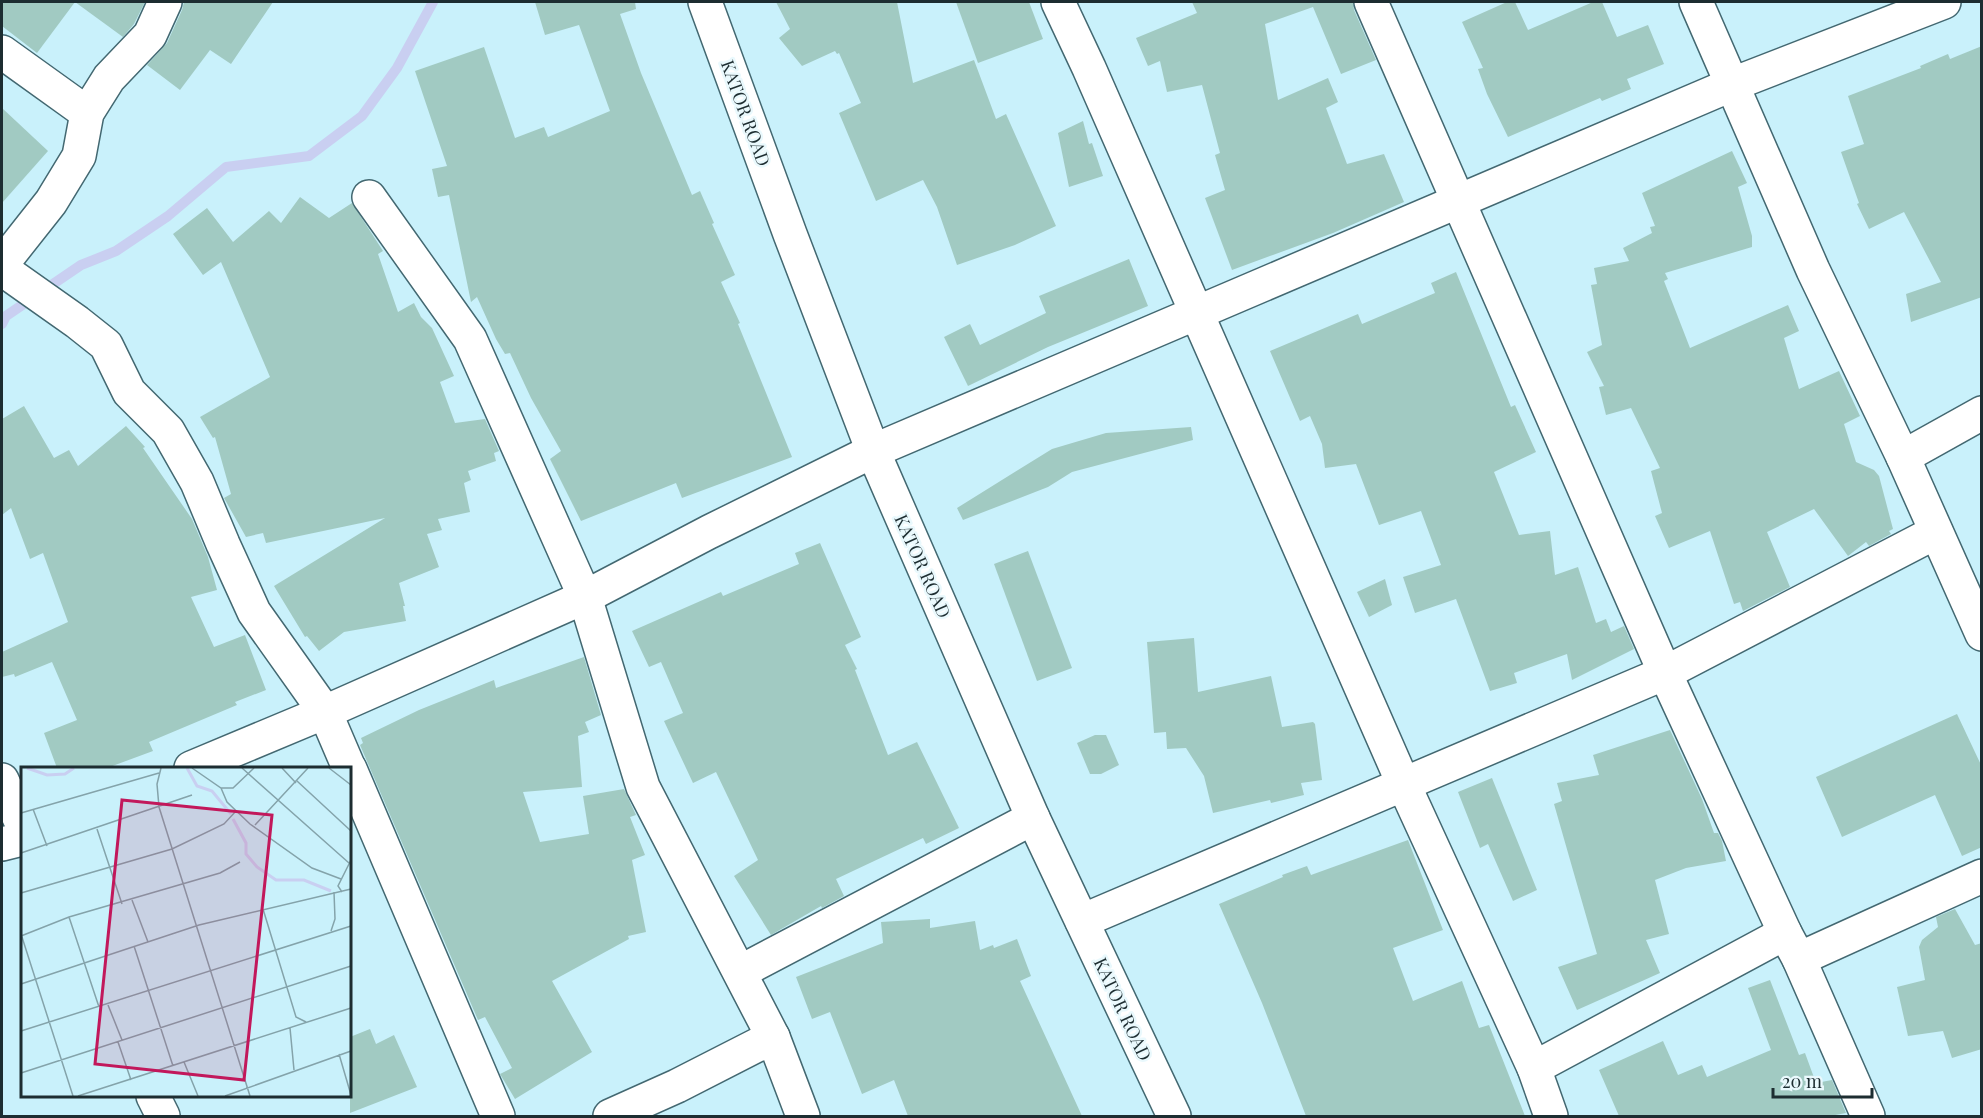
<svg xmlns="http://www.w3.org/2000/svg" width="1983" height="1118" font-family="'Playfair Display',serif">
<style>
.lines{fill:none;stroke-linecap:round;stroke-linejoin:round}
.stream{stroke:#c9cff1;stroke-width:10}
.building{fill:#a1cac2}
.minor-casing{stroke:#436871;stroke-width:36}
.tertiary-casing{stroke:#436871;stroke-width:36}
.secondary-casing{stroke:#436871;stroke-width:36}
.minor{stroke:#fff;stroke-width:33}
.tertiary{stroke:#fff;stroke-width:33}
.secondary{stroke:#fff;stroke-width:33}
.labels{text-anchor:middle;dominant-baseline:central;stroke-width:5;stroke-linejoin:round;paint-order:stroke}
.street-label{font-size:18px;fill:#1d2d31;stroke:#eaf9fd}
.inset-river{fill:none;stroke:#c9cff1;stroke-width:3}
.inset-road{fill:none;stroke:#84a3aa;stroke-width:1.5}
.view{fill:#c2185b;fill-opacity:0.15;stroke:#c2185b;stroke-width:3}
.inset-edge{fill:none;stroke:#1d2d31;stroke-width:3}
</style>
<rect width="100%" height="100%" fill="#c9f1fb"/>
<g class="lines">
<!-- stream -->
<path class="stream" d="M2,324L6,316L81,265L116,251L168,216L226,167L309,156L362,116L397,68L433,2"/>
</g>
<!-- building -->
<g class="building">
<path d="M2,2H75L37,53L2,26Z"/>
<path d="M75,2H145L134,24L123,37Z"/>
<path d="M184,2H273L231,64L210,50L180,90L147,65L167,43L182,10Z"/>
<path d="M535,2H635L636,9L620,14L641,73L692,195L700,191L714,223L712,224L735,275L721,282L740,323L738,324L792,457L682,498L676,483L581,521L550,459L561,451L531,398L510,353L505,354L496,339L477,297L471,302L449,195L438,197L432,169L447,166L415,71L484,47L515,138L544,127L548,137L610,111L579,25L545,35Z"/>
<path d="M776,2H897L913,83L974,60L996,119L1006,114L1056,226L1015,245L957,265L937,207L923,180L876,201L839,113L861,103L839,53L837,54L835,51L802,66L779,38L790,29Z"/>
<path d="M956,2H1029L1043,39L978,63Z"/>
<path d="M1192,2H1353L1354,10L1376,60L1341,74L1313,7L1265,24L1278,100L1328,78L1338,102L1326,108L1347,164L1384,154L1404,202L1333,233L1232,270L1205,198L1225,190L1215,155L1220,153L1202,85L1167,92L1160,61L1148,66L1136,38L1197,13Z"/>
<path d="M1507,2H1515L1528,30L1593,2H1602L1617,37L1648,25L1664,64L1627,79L1631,89L1602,101L1600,98L1508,137L1487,94L1478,69L1483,68L1462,22Z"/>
<path d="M1982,46V297L1911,322L1906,294L1941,282L1904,212L1869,229L1857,204L1859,203L1841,152L1864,144L1848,96L1921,68L1920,66L1948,54L1950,59Z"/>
<path d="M2,108L48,151L2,203Z"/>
<path d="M1083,121L1089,144L1092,143L1103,176L1069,187L1058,133Z"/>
<path d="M1732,151L1747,183L1738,187L1752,236V247L1665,273L1668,279L1664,281L1690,348L1788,305L1799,331L1784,338L1799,389L1839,371L1860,416L1844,424L1856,462L1874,470L1879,476L1893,529L1889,531L1891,534L1869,546L1866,542L1848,556L1814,509L1767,532L1790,587L1743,611L1740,602L1734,604L1710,531L1669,548L1655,516L1662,513L1651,471L1660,468L1631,408L1606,415L1599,387L1604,386L1587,352L1602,345L1591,285L1597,284L1594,268L1629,261L1623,248L1652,233L1650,227L1655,226L1642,193Z"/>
<path d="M300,197L329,218L352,203L383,251L378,254L398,312L414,303L421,317L432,328L454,376L440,382L455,423L485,419L499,451L494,453L496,461L468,471L471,480L464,483L470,512L438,519L442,530L427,534L439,567L399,583L405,606H403L406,621L344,632L319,651L307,636L305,637L274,586L385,518L266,543L263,533L246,537L224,498L231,494L215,437L213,438L200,417L270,377L221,262L203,275L173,234L207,208L233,242L269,211L281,223Z"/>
<path d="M1129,259L1148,306L1048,347L968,386L944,337L970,324L980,345L1046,313L1039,296Z"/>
<path d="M1456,272L1511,407L1515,405L1536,452L1494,472L1519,535L1550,531L1555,575L1578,567L1596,623L1606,619L1611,632L1624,626L1634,649L1572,680L1567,654L1514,673L1517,683L1490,691L1456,599L1415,613L1403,577L1441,565L1421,511L1379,525L1356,464L1325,468L1322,444L1310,416L1300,421L1270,351L1358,314L1362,324L1435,293L1431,283Z"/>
<path d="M24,406L54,458L69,450L78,466L126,426L145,447L143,448L192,519L208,557L217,590L191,597L214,647L245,635L266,690L235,702L237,705L149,742L153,751L107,768H57L44,733L77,720L52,662L15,677L14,674L2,677V652L68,622L43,553L30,559L11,508L2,515V419Z"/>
<path d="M1191,427L1193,440L1072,472L1048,487L963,520L957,508L1052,449L1106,433Z"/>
<path d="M820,543L861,637L845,645L857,669L855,670L888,755L917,742L959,828L926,844L923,838L836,879L844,896L822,908L821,906L771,935L734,876L758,860L716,772L693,783L664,721L683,713L661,662L649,667L632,631L721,592L723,596L799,564L795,553Z"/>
<path d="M1028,551L1072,668L1037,681L994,564Z"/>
<path d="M1385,579L1392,605L1369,617L1357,592Z"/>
<path d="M1194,638L1198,692L1271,676L1282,727L1313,722L1315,724L1322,780L1301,783L1304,795L1271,803L1270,800L1213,813L1204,776L1186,748L1167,749L1166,732L1154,733L1147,642Z"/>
<path d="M584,657L601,715L585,722L589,732L578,736L582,787L523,792L540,842L589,834L583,796L624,789L636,815L630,817L645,855L632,860L646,932L628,936L629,939L552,981L592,1052L515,1099L500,1074L512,1068L485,1017L478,1020L360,745L363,743L361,738L419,710L494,680L496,688Z"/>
<path d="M1957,714L1982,767V847L1962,856L1935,795L1842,837L1816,777Z"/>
<path d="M1670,730L1702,799L1714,833H1718L1722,841L1726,861L1686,868L1655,880L1669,934L1646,940L1660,973L1577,1010L1558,967L1597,954L1554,804L1562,801L1557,783L1599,775L1593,755Z"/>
<path d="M1095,735H1106L1119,765L1101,774H1090L1077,743Z"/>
<path d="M1492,778L1537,890L1513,901L1488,844L1480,848L1458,792Z"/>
<path d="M1408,840L1443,930L1393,948L1413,1001L1462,981L1479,1028L1489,1025L1525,1116H1306L1262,1003L1219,904L1283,877L1282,875L1307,866L1311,875Z"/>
<path d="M1955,909L1975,945L1982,943V1049L1952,1058L1943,1031L1908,1036L1897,987L1925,980L1919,947L1922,940L1938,927L1936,917Z"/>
<path d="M930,919V928L975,921L980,950L993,945L994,948L1017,939L1031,976L1020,981L1082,1116H908L894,1080L862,1094L830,1012L812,1019L796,977L883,943L881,922Z"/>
<path d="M1770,980L1799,1055L1805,1053L1816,1083L1832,1080L1846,1113L1830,1116H1619L1599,1070L1663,1041L1678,1075L1702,1065L1707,1077L1771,1050L1748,988Z"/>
<path d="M370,1029L376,1044L394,1035L417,1087L350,1113V1037Z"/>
</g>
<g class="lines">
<defs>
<g id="minor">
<path d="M1058,2L1089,68L1403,783L1534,1068L1551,1116"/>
<path d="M1371,2L1665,673L1785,933L1799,959L1868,1116"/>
<path d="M1696,2L1813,270L1903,457L1982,634"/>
<path d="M2,52L87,113"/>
<path d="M369,197L470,339L585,597L643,787L773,1037L803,1116"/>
<path d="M2,264L51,202L79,156L87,113L109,78L150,35L165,2"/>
<path d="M2,269L77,322L106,345L129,392L168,431L197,482L223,544L254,612L325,712L349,768"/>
<path d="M1903,457L1982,413"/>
<path d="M350,769L498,1116"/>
<path d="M2,780L22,824"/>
<path d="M1082,921L1665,673L1936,532"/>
<path d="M1799,959L1982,876"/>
<path d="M740,972L1033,818"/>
<path d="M1534,1068L1785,933"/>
<path d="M153,1096L163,1116"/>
<path d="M610,1116L677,1086L773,1037"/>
</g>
<g id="tertiary">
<path d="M191,768L325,712L585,597L709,532L873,451L1733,84L1944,2"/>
<path d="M2,844L22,839"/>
</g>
<path id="secondary" d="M705,2L790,234L873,451L1033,818L1174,1116"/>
</defs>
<!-- minor casing -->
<use href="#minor" class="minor-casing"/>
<!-- tertiary casing -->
<use href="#tertiary" class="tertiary-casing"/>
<!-- secondary casing -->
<use href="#secondary" class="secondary-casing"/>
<!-- minor -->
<use href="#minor" class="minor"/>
<!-- tertiary -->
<use href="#tertiary" class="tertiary"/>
<!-- secondary -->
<use href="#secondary" class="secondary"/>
</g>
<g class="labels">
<!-- street labels -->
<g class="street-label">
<text transform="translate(746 113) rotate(70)">KATOR ROAD</text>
<text transform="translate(923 566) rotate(66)">KATOR ROAD</text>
<text transform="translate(1123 1009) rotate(65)">KATOR ROAD</text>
</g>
</g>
<!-- overview -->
<g transform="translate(21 767)">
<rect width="330" height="330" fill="#c9f1fb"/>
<path class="inset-river" d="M6,1L26,8L44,7L53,1M166,1L176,19L191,24L210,47M212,52L225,76V87L236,100L255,113H283L310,124"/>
<path class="inset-road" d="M140,1L136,17L138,40L229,329M171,1L200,21H212L233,1M221,1L328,96M261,1L275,16M308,1L330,18M276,14L330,64M200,21L206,35L229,57L291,101L320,112M12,42L26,79M0,46L138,6M234,58L287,1M76,62L101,137M0,86L171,28M321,125L317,119L330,93M0,126L151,82L203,57L215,44M111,133L127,175M242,142L275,250L285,255M48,150L78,240M310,164L314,152L313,125M0,167L52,329M0,169L48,150L199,106L219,95M113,179L152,299M0,217L178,158L330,122M87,238L101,273M269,261L273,303M0,264L330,159M97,275L110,313M318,287L330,328M163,295L177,329M0,306L330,199M57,329L330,241M204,329L330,284"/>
<path class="view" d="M101,33L251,48L223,313L74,297Z"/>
<rect width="330" height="330" class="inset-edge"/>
</g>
<!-- border -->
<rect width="1983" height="1118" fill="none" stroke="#1d2d31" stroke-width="6"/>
<!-- scale -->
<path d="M1773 1088v9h99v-9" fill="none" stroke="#1d2d31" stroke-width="3"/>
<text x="1782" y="1088" font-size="18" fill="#1d2d31" stroke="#eaf9fd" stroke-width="4.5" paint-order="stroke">20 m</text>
</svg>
